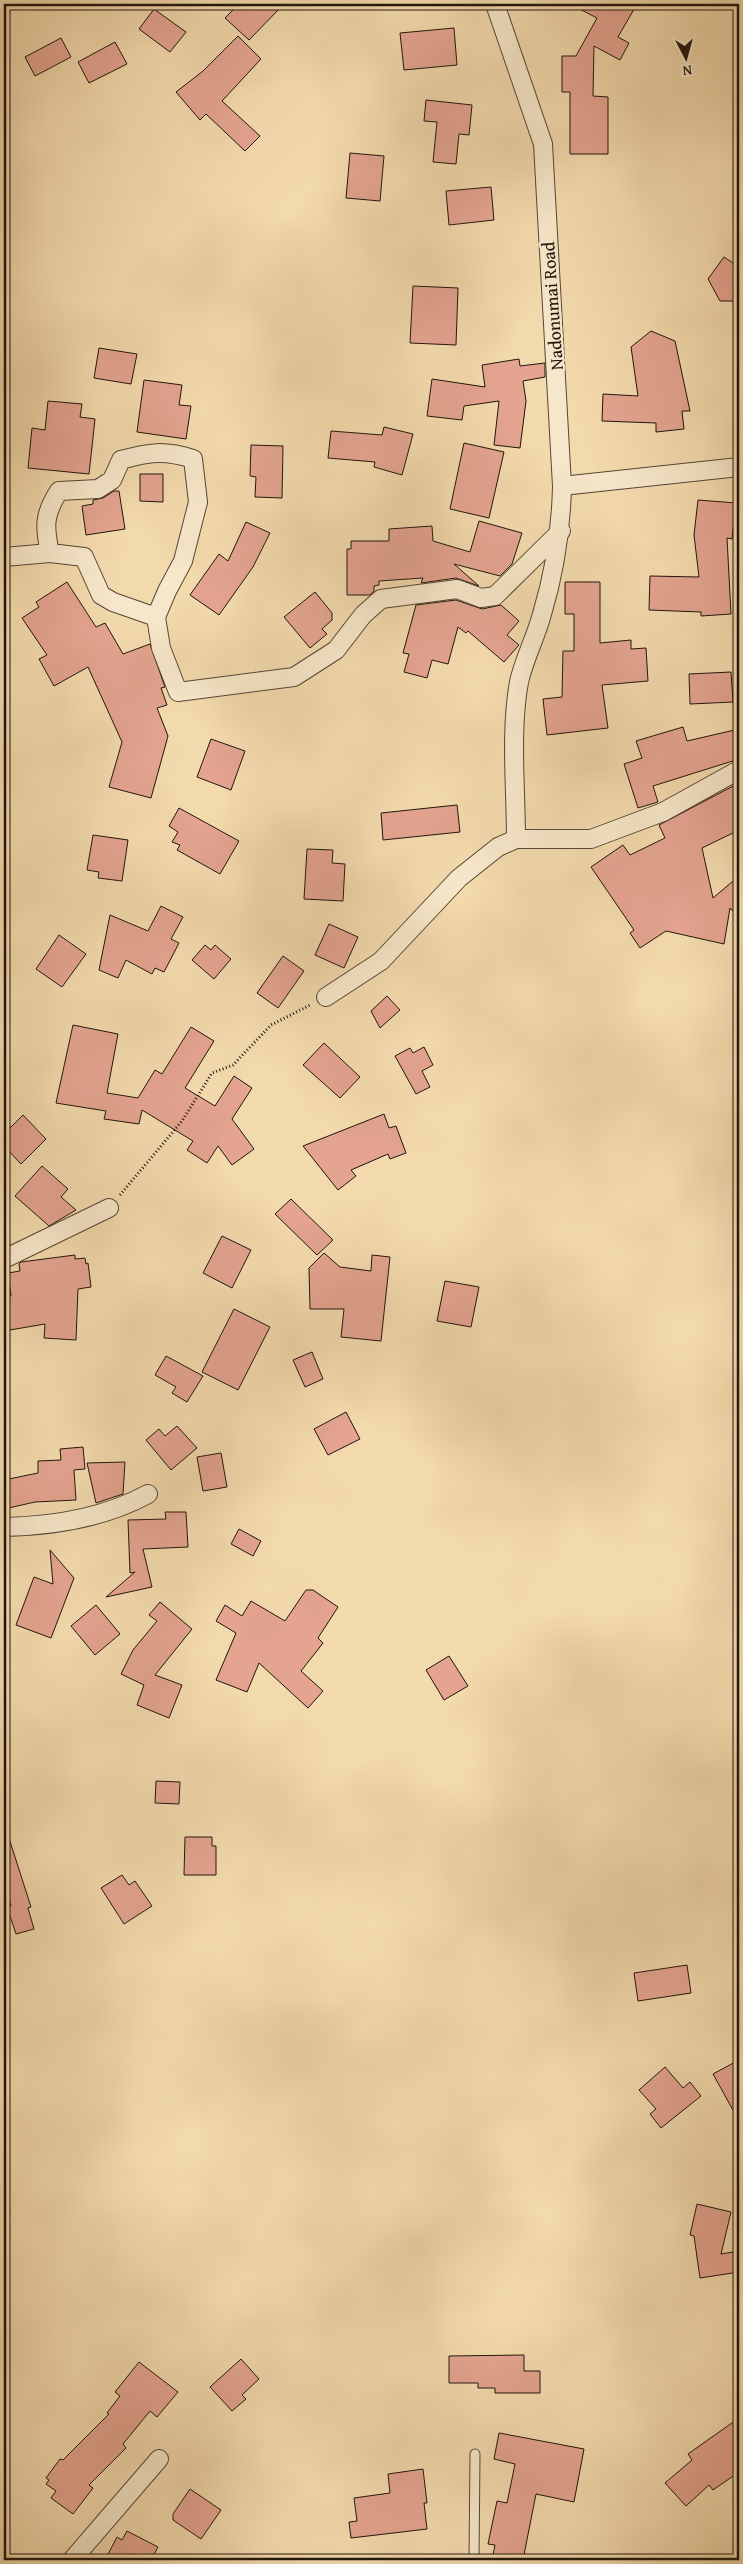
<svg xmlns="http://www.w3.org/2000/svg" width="743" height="2564" font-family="'Gentium Book Plus',serif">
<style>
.building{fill:#e4a490;stroke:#20150c}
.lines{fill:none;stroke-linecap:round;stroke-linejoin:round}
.service-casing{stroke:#554634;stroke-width:11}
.minor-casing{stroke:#554634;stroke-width:20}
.path{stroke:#20150c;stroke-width:3;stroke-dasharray:1 2.5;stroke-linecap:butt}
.service{stroke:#f7e7ca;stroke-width:9}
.minor{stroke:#f7e7ca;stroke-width:18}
.labels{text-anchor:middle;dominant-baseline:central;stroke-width:4.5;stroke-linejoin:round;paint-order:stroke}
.street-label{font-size:18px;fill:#20150c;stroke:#f7e7ca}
</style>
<rect width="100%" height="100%" fill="#f3daad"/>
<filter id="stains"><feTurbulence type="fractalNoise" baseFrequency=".004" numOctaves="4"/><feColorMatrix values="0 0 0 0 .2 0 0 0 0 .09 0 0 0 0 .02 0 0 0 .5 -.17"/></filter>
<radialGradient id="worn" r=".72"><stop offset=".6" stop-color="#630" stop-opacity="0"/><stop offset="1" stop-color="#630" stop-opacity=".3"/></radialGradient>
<!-- building -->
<g class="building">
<path d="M239,4H284L249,40L225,18Z"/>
<path d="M570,4H637L618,37L629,43L620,60L594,46L593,96L608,97V154H570V92H562V56H576L597,18Z"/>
<path d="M154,9L186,32L170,52L139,29Z"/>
<path d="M454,28L457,65L404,70L400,33Z"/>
<path d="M238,36L261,59L222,101L260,136L245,151L206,114L200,120L176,92L203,71Z"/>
<path d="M61,38L71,57L35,76L25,57Z"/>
<path d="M115,42L127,64L89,83L78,62Z"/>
<path d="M426,100L472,105L469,135L459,134L456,164L433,162L437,122L424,121Z"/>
<path d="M350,153L384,156L380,201L346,198Z"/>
<path d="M491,187L494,220L449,225L446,191Z"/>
<path d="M724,257L739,267V301H720L708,279Z"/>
<path d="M413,286L458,288L456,345L410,343Z"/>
<path d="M651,331L675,341L690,411H682L684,429L656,432V423L602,421L603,394L638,396L631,347Z"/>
<path d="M99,348L137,354L131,384L94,378Z"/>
<path d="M519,359L520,366L545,363V377L523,381L526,401L520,448L494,445L499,401L464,406L462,420L427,416L432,379L485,387L482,365Z"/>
<path d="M144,380L182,385L179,405L191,406L186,439L137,432Z"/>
<path d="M48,401L82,404L80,417L95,419L89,474L28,468L32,428L45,430Z"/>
<path d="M384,427L413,434L402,475L374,467L375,462L328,458L331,431L382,435Z"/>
<path d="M464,443L504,452L489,518L450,509Z"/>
<path d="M251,445L283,446L282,498L255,497L256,477L250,476Z"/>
<path d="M140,474H163V502L140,501Z"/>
<path d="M114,491H119L125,529L86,535L82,506L93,504V500L103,498Z"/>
<path d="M698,500L736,503L732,539L727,538L731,614L701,616V612L649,610L650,576L699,577L694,535Z"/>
<path d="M479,521L522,533L512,564L500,576L454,564L479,586L456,578L421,583L423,578L379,581V585L374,586V591L370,595H347V549H351V541H389V529L432,526L433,541L470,552Z"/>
<path d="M246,522L270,533L253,567L219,615L190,595L219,554L228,561Z"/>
<path d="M67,582L96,627L105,623L123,654L150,644L165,687L161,688L167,705L157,708L168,736L151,798L109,787L122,742L88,667L54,686L39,659L47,655L22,618L39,607L36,602Z"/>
<path d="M565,582H600V643L631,640V649L646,648L648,681L602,685L608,728L547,735L543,699L562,697L563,651H574V614H565Z"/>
<path d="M315,592L332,613V620L322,629L327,634L310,648L284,617Z"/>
<path d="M456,600L482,609L501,605L519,621L507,635L519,645L504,662L468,631L466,633L458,627L448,664L432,660L427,678L404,672L409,654L403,653L416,605Z"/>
<path d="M731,672L733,702L690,704L689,674Z"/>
<path d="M683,727L687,741L739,729V759L653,786L658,802L638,808L624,764L642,758L636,741Z"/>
<path d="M211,739L245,751L231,790L197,777Z"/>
<path d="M739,783V830L702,848L713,898L739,876V918L730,908L724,944L666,931L640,948L630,933L634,930L591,867L623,845L630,855L665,838L659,825Z"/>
<path d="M457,805L460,832L383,840L381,813Z"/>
<path d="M179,808L239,841L220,874L177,850L180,845L172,842L178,832L169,826Z"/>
<path d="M93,835L128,840L122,881L98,878L99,872L87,870Z"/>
<path d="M307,849L333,850L332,863L345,864L343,901L304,899Z"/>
<path d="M161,906L183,917L171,939L179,943L164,972L155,968L152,974L126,960L118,978L99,970L110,915L148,931Z"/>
<path d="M329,924L358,937L344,968L315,955Z"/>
<path d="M59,935L86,954L62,987L36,969Z"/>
<path d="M205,945L211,950L215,945L231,959L214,979L192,960Z"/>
<path d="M283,956L304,971L278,1008L257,993Z"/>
<path d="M387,996L400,1010L380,1028L371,1011Z"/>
<path d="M73,1025L118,1034L107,1093L138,1098L155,1070L162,1074L191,1027L214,1041L185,1088L215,1106L234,1076L252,1088L232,1119L254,1149L232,1165L218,1146L207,1163L187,1150L193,1141L142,1110L139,1124L104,1119L106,1111L56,1103Z"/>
<path d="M324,1043L360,1077L340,1098L303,1065Z"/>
<path d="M424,1047L433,1065L422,1071L430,1087L416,1094L395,1056L410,1048L413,1053Z"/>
<path d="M384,1114L389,1128L396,1126L406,1153L390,1159L388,1154L351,1170L356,1176L338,1190L303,1146Z"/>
<path d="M23,1115L46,1139L21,1164L4,1146V1134Z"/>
<path d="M42,1166L68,1189L61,1197L76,1210L49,1226L15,1196Z"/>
<path d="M291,1199L333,1240L317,1255L275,1214Z"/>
<path d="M222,1236L251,1250L232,1288L203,1273Z"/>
<path d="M324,1253L340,1267L371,1271L372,1255L390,1257L381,1341L341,1337L344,1309H310L309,1268Z"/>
<path d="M75,1255V1259L85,1258L86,1264L88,1263L91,1287L78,1289L76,1340L44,1338L45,1324L4,1331V1298L11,1296L8,1273L20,1271L19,1264L21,1262Z"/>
<path d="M445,1281L479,1287L471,1327L437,1321Z"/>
<path d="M234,1309L270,1327L238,1390L202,1372Z"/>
<path d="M312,1352L323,1379L305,1387L293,1360Z"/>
<path d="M166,1356L203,1376L187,1402L172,1393L176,1387L155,1375Z"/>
<path d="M346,1412L360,1439L328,1455L314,1429Z"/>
<path d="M177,1426L197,1448L171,1470L146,1440L159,1429L165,1436Z"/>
<path d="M83,1447L85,1469L74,1470L76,1500L35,1502L4,1509V1480L38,1473V1461L61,1460L60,1449Z"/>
<path d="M221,1453L227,1487L203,1491L197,1457Z"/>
<path d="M125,1462L123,1494L96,1503L87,1463Z"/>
<path d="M165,1512H186L188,1547L143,1549L152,1587L106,1597L135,1572L130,1573L128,1520L166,1519Z"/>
<path d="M239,1529L261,1541L253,1556L231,1544Z"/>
<path d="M50,1550L74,1578L51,1638L16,1625L34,1577L53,1584Z"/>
<path d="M306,1590H313L338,1607L318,1638L323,1643L301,1671L323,1691L308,1708L259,1663L247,1692L216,1680L236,1633L216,1621L225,1605L242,1616L251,1601L285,1621Z"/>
<path d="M160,1602L192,1629L155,1675L182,1685L169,1718L137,1705L144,1685L121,1674L133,1650L157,1621L149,1615Z"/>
<path d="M96,1605L120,1634L95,1655L71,1626Z"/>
<path d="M449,1656L468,1686L444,1700L426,1670Z"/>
<path d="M156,1781L180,1782L179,1804L155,1803Z"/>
<path d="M7,1832L31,1907L28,1908L34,1929L16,1934L7,1907L11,1906L4,1883V1833Z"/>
<path d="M185,1837H212V1846H216V1875H184Z"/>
<path d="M122,1875L129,1885L135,1881L152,1906L124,1924L101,1888Z"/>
<path d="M687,1965L691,1993L638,2001L634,1973Z"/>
<path d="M739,2060V2121L713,2074Z"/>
<path d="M665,2067L683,2088L690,2082L701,2096L661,2128L650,2114L656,2109L639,2090Z"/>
<path d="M697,2204L731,2212L721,2254L739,2251V2272L700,2278L694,2236L690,2235Z"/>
<path d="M524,2355V2371H540V2393H495V2388H478V2383H449V2356Z"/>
<path d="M241,2359L259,2379L242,2395L246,2399L232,2411L210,2387Z"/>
<path d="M139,2362L178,2392L157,2417L150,2411L123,2444L126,2448L89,2485L93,2488L73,2514L51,2498L56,2491L46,2484L49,2480L46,2478L60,2459L63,2460L109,2414L107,2413L120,2396L115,2392Z"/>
<path d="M739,2418V2472L713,2490L709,2485L686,2506L665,2483L692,2460L688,2454Z"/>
<path d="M499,2433L584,2449L574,2502L536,2494L523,2560H492L495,2545L488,2544L497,2501L507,2503L515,2464L494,2459Z"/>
<path d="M423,2469L427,2503H424L427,2529L351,2538L349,2522L357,2521L354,2498L390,2493L388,2474Z"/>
<path d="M190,2489L221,2510L201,2539L173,2520V2514Z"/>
<path d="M127,2531L158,2547L151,2560H105L117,2537L122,2540Z"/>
</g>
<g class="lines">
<defs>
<path id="service" d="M474,2560L475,2454"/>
<g id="minor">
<path d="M495,4L543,144L562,486C561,530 555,571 542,614C536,637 524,659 519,682C510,731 516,789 516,839"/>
<path d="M562,486L739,467"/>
<path d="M4,557L50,553"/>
<path d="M156,617L113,602L101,595L84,557L50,553C44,526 44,514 59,491L98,489L112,480L121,460C150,452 164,450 193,459L198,502L183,561L167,591L156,617L161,648L178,692L294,677L336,650L363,615L381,599L457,589L481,598L495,596L561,531"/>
<path d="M326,997L381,961L459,878L498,847L516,839H591L663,812L739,770"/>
<path d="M4,1259L109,1208"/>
<path d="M4,1527C54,1526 104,1518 148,1494"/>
<path d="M72,2560L159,2459"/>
</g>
</defs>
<!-- service casing -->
<use href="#service" class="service-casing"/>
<!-- minor casing -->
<use href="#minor" class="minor-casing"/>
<!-- path -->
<path class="path" d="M120,1195L182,1121L212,1073L233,1065L271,1025L310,1005"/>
<!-- service -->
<use href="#service" class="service"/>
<!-- minor -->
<use href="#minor" class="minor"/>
</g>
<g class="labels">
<!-- street labels -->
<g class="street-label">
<text transform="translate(552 306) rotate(-94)">Nadonumai Road</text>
</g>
</g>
<!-- margin -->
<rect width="743" height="2564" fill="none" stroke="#f3daad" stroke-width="20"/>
<rect x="5" y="5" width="733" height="2554" fill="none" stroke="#20150c" stroke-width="2.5"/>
<rect x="10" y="10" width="723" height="2544" fill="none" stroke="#20150c"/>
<!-- north arrow -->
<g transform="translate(686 58) rotate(174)" stroke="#f7e7ca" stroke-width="4" paint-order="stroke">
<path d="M0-4L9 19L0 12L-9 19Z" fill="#20150c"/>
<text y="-8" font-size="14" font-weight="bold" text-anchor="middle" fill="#20150c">N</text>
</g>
<rect width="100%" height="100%" filter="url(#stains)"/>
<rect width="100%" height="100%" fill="url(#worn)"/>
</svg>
